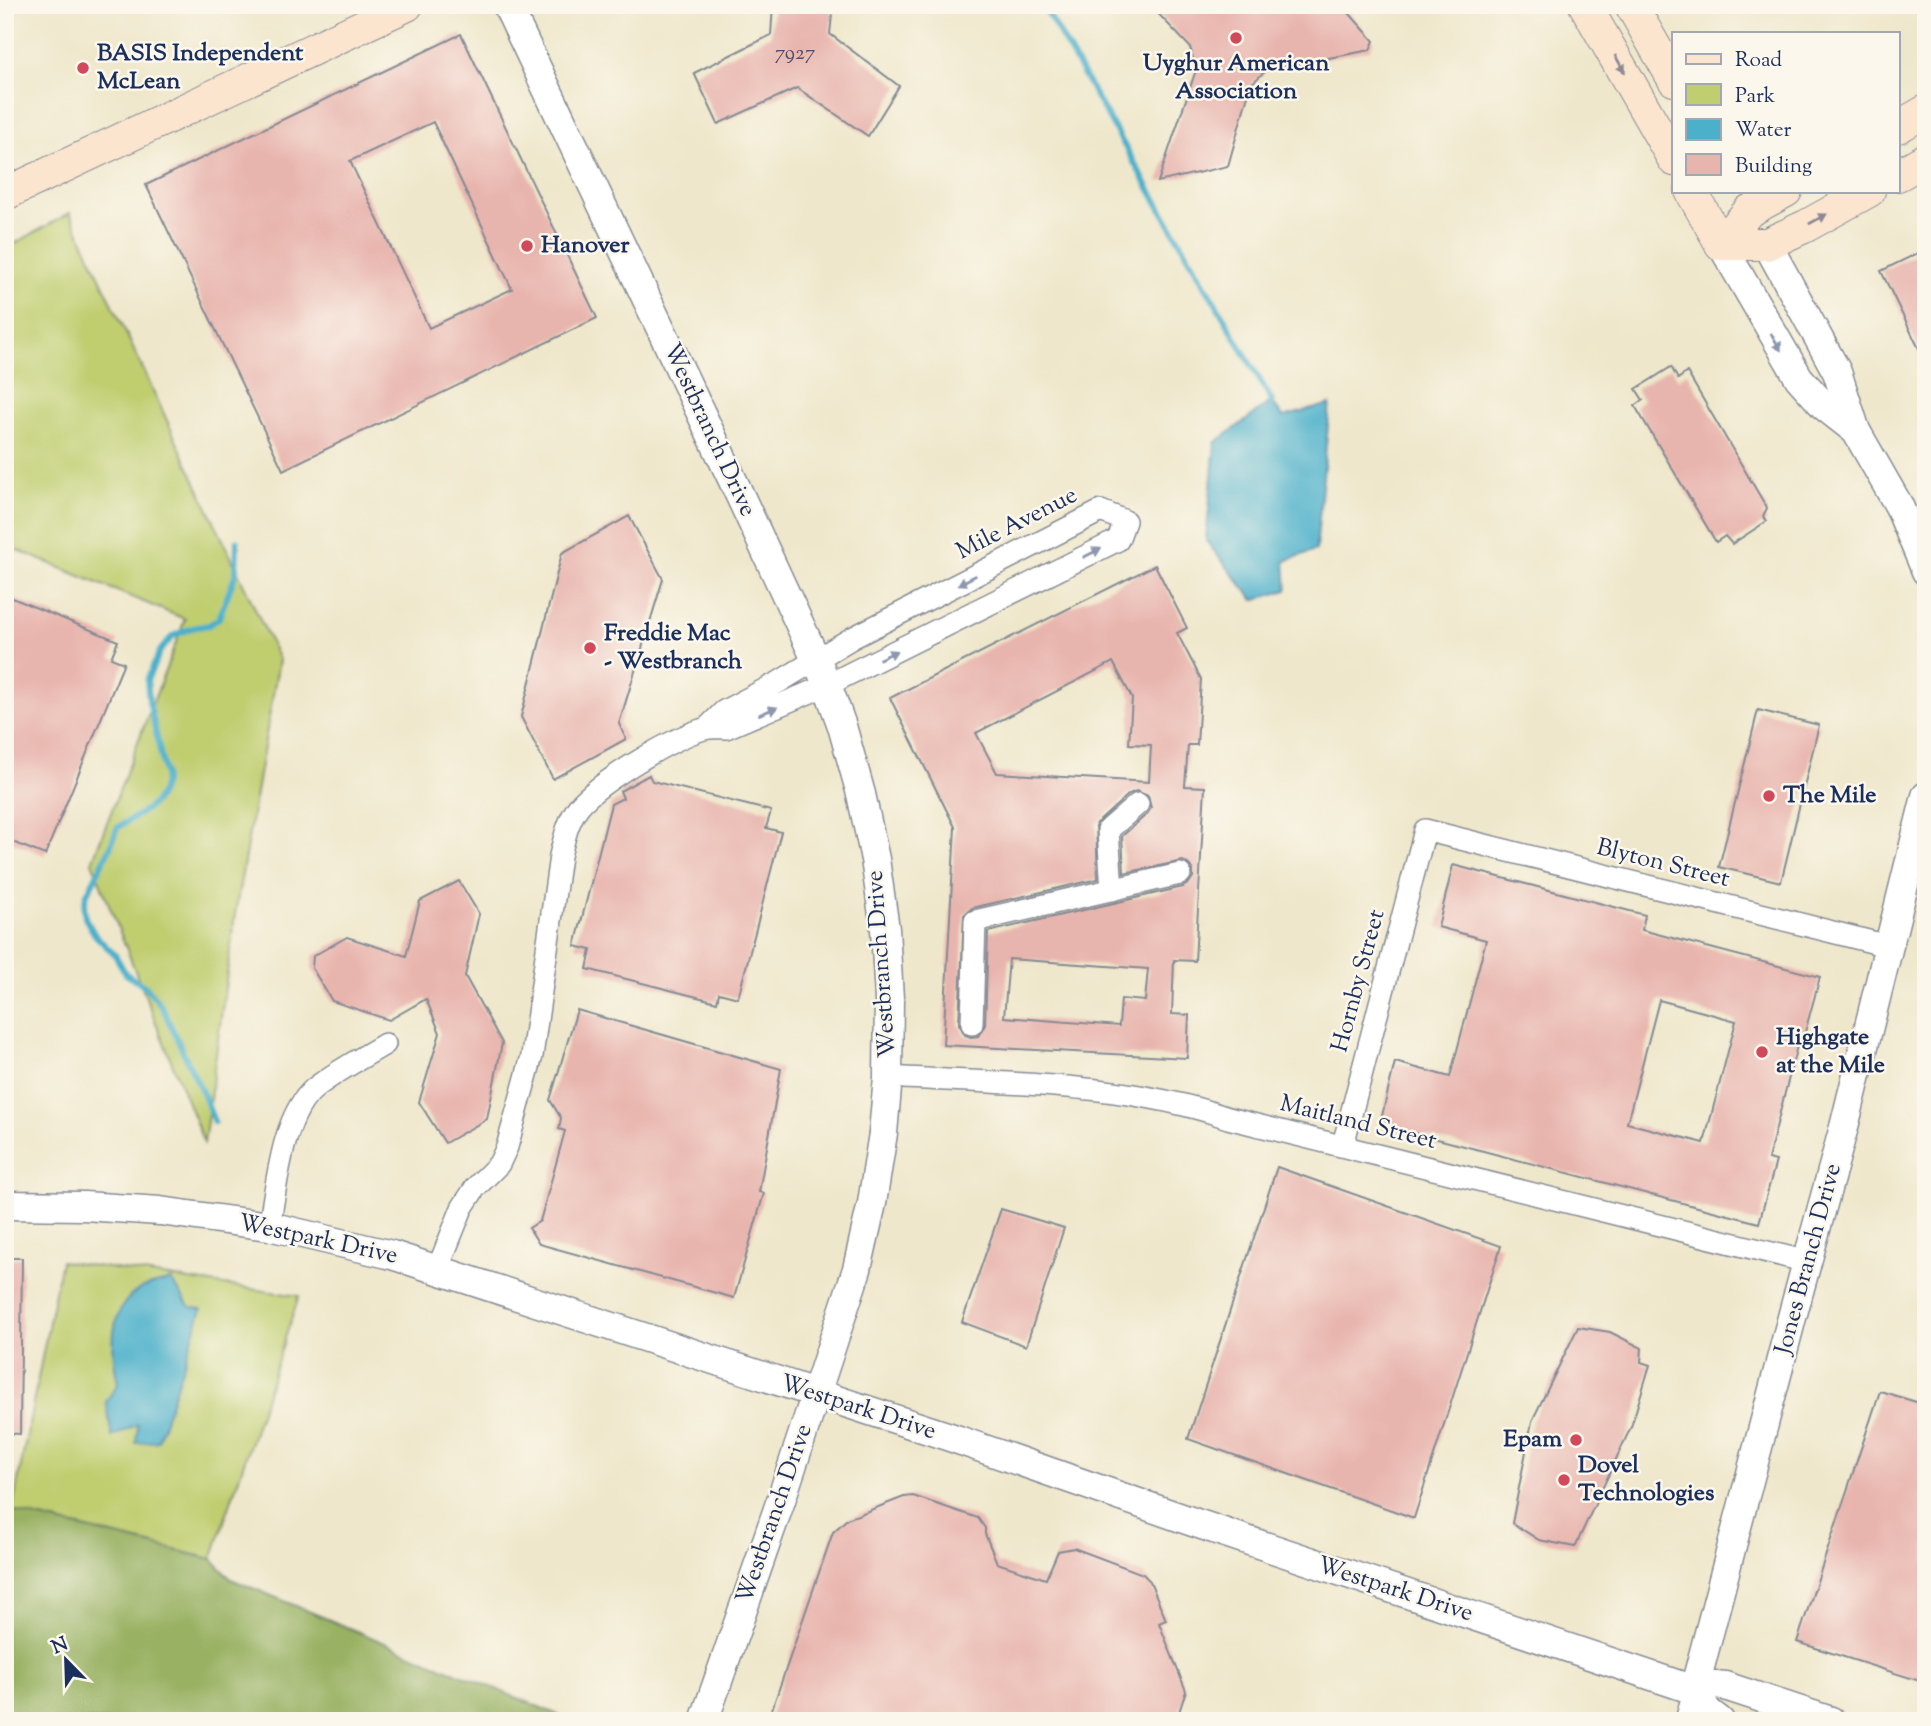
<svg xmlns="http://www.w3.org/2000/svg" width="1931" height="1726" font-family="'Sorts Mill Goudy',serif">
<style>
.green{fill:#c0ce70;stroke:#6e7e67;stroke-width:2}
.forest{fill:#98b162;stroke:#5a7060;stroke-width:2}
.water{fill:#4cb0cb;stroke:#347094;stroke-width:2}
.lines{fill:none;stroke-linecap:round;stroke-linejoin:round}
.stream{stroke:#4cb0cb;stroke-width:6}
.building{fill:#e8b5ae;fill-rule:evenodd}
.minor-casing{stroke:#858b94;stroke-width:24}
.tertiary-casing{stroke:#858b94;stroke-width:31}
.secondary-casing{stroke:#858b94;stroke-width:34}
.minor{stroke:#fff;stroke-width:21}
.tertiary{stroke:#fff;stroke-width:28}
.secondary{stroke:#fce5cf;stroke-width:32}
.oneway{fill:#8c8a96}
.oneway2{fill:#8d97ae}
.poi-dot{fill:#d1495b;stroke:#fbf7ec;stroke-width:2.5}
.labels{text-anchor:middle;dominant-baseline:central;stroke-width:5;stroke-linejoin:round;paint-order:stroke}
.number-label{font-size:21px;fill:#4e5072}
.poi-label{font-size:24px;font-weight:bold;fill:#1b2f5e;stroke:#fbf7ec;text-anchor:start}
.street-label{font-size:24px;fill:#1b2f5e;stroke:#fbf7ec}
</style>
<rect width="100%" height="100%" fill="#fbf7ec"/>
<filter id="ink" filterUnits="userSpaceOnUse"><feTurbulence type="fractalNoise" baseFrequency=".0143" numOctaves="2"/><feDisplacementMap in="SourceGraphic" scale="14" xChannelSelector="R" yChannelSelector="G"/><feConvolveMatrix kernelMatrix="1 2 1 2 8 2 1 2 1" color-interpolation-filters="sRGB"/></filter>
<filter id="wash" filterUnits="userSpaceOnUse"><feTurbulence type="fractalNoise" baseFrequency=".00686" numOctaves="4" result="noise"/><feDisplacementMap in="SourceGraphic" scale="28" xChannelSelector="R" yChannelSelector="G"/><feGaussianBlur stdDeviation="1.57" result="paint"/><feColorMatrix in="noise" values="0 0 0 0 0 0 0 0 0 0 0 0 0 0 0 0 0 1.4 0 .05"/><feComposite in="paint" operator="in"/></filter>
<g filter="url(#wash)">
<rect width="100%" height="100%" fill="#efe7cb"/>
<!-- green -->
<g class="green">
<path d="M70,213L279,660L235,914L204,1143L92,862L185,619L5,545V249Z"/>
<path d="M61,1261L299,1296L212,1559L12,1511Z"/>
</g>
<!-- forest -->
<path class="forest" d="M12,1511L212,1559L231,1579L573,1721H5V1512Z"/>
<!-- water -->
<g class="water">
<path d="M1272,401L1283,417L1330,404L1316,550L1285,561L1287,590L1254,600L1206,541L1215,443Z"/>
<path d="M171,1280L190,1307L202,1309L158,1441L136,1443L138,1424L112,1437L106,1401L118,1384C111,1352 107,1308 140,1289C148,1284 162,1283 171,1280Z"/>
</g>
<g class="lines">
<!-- stream -->
<g class="stream">
<path d="M1043,5L1272,401"/>
<path d="M214,1122L205,1098L161,1005L146,987L126,974L115,955L95,935L85,918L84,907L86,896L110,848L117,828C141,811 162,808 165,775L149,701L147,680L160,651L173,636L192,628L209,625L219,618L236,573L237,541"/>
</g>
</g>
<g id="blocks">
<!-- building -->
<g class="building">
<path d="M773,5H833L830,34L899,86L868,136L797,88L718,124L694,73L771,35Z"/>
<path d="M1150,5H1232L1257,13L1294,5H1342L1374,41L1370,50L1267,70L1251,84L1228,166L1158,182L1196,70L1190,47Z"/>
<path d="M461,34L597,318L283,470L146,185ZM433,122L512,289L429,328L350,161Z"/>
<path d="M1926,249V363L1881,271Z"/>
<path d="M1671,367L1678,379L1687,372L1767,508L1763,516L1767,521L1732,544L1725,536L1716,542L1635,406L1643,400L1636,389Z"/>
<path d="M629,516L663,579L619,724L626,739L553,779L521,717L562,553Z"/>
<path d="M1155,565L1187,628L1177,633L1201,679L1197,745H1188L1185,786L1205,787L1195,961L1174,960L1172,1014L1189,1015L1187,1058L943,1045L955,827L890,698ZM1113,662L1132,698L1129,744L1151,745L1149,782L997,773L976,733ZM1136,791L1148,796L1151,808L1147,814L1122,836L1124,873L1183,861L1189,865L1193,870V877L1189,883L1183,887L988,932L985,1025L978,1036L971,1037L965,1035L959,1024L964,915L972,908L1098,879L1096,824L1129,794ZM1009,959L1148,969L1145,1001L1121,999L1119,1026L1004,1017Z"/>
<path d="M5,595L118,641L111,658L124,663L45,855L5,839Z"/>
<path d="M1758,710L1819,725L1781,882L1719,867Z"/>
<path d="M649,775L652,781L771,811L766,828L781,832L738,998L719,993L717,1002L587,969L591,950L575,946L611,804L623,798L620,791Z"/>
<path d="M1453,865L1645,915L1642,930L1820,977L1802,1043L1798,1042L1768,1159L1776,1161L1759,1223L1380,1124L1395,1062L1450,1077L1486,940L1438,927ZM1659,1000L1736,1021L1704,1143L1627,1123Z"/>
<path d="M459,881L479,914L465,976L502,1043L487,1119L445,1143L419,1102L440,1033L426,999L389,1020L332,1001L312,968L313,956L347,937L406,956L420,901Z"/>
<path d="M577,1010L781,1069L759,1192L764,1193L734,1298L539,1244L529,1228L540,1221L565,1131L559,1129L561,1118L550,1100Z"/>
<path d="M1277,1167L1501,1246L1414,1518L1188,1439Z"/>
<path d="M1001,1209L1064,1228L1026,1346L962,1322Z"/>
<path d="M5,1258H22L20,1434L5,1433Z"/>
<path d="M1578,1327L1610,1332L1642,1348L1641,1362L1650,1365L1631,1427L1575,1547L1539,1540L1512,1523L1532,1421Z"/>
<path d="M1880,1391L1926,1405V1683L1797,1642Z"/>
<path d="M913,1496L978,1518L985,1528V1534L997,1563L1046,1579L1058,1551L1074,1548L1143,1574L1150,1581L1166,1620L1159,1623L1186,1691L1176,1721H768L833,1532L847,1519L904,1497Z"/>
</g>
</g>
</g>
<g filter="url(#ink)">
<use href="#blocks" fill-opacity="0" stroke="#858b94" stroke-width="2"/>
<g class="lines">
<defs>
<g id="minor">
<path d="M1112,890L1108,830L1138,804"/>
<path d="M972,1024L975,921L1180,874"/>
<path d="M888,1077C1000,1084 1121,1081 1228,1118L1808,1262"/>
<path d="M1343,1145L1425,830L1888,946"/>
<path d="M269,1226C277,1185 282,1115 315,1088C336,1071 362,1058 385,1044"/>
<path d="M438,1268L462,1208L475,1188L499,1164L507,1147L532,1056L560,856C564,839 568,820 579,806C599,782 674,737 704,729C711,727 718,728 726,728L827,685L1118,540L1125,521L1101,511L852,638L779,682L724,711L708,727"/>
<path d="M1686,1721L1694,1690"/>
</g>
<g id="tertiary">
<path d="M507,5L735,485L825,679L842,726L861,794L875,859L885,929L889,999L888,1077L883,1133L872,1203L857,1269L780,1503L704,1721"/>
<path d="M1721,244L1799,378L1824,406L1856,431"/>
<path d="M1767,244L1837,372L1856,431L1899,506L1926,571"/>
<path d="M5,1205L84,1206L160,1211L269,1226L392,1255L950,1437L1193,1522L1694,1690L1714,1685L1725,1686L1831,1721"/>
<path d="M1694,1690L1795,1306L1844,1127L1926,796"/>
<path d="M1694,1690L1707,1711L1720,1721"/>
</g>
<g id="secondary">
<path d="M1585,5L1674,160"/>
<path d="M1631,5L1674,80"/>
<path d="M1898,127L1926,111"/>
<path d="M1898,175L1926,159"/>
<path d="M1691,191L1721,244"/>
<path d="M5,194L407,5"/>
<path d="M1721,244H1767L1806,226L1869,191"/>
<path d="M1721,244L1749,211L1786,191"/>
</g>
</defs>
<!-- minor casing -->
<use href="#minor" class="minor-casing"/>
<!-- tertiary casing -->
<use href="#tertiary" class="tertiary-casing"/>
<!-- secondary casing -->
<use href="#secondary" class="secondary-casing"/>
<!-- minor -->
<use href="#minor" class="minor"/>
<!-- tertiary -->
<use href="#tertiary" class="tertiary"/>
<!-- secondary -->
<use href="#secondary" class="secondary"/>
</g>
<!-- one-way arrows -->
<defs><path id="oneway-solid" d="M-6-.8H1V-3.2L6.5 0L1 3.2V.8H-6Z" transform="scale(1.75)"/></defs>
<g class="oneway">
<use href="#oneway-solid" transform="translate(1620 64) rotate(60)"/>
<use href="#oneway-solid" transform="translate(1818 219) rotate(-29)"/>
</g>
<g class="oneway2">
<use href="#oneway-solid" transform="translate(1776 342) rotate(60)"/>
<use href="#oneway-solid" transform="translate(1092 553) rotate(-27)"/>
<use href="#oneway-solid" transform="translate(967 580) rotate(153)"/>
<use href="#oneway-solid" transform="translate(888 655) rotate(-26)"/>
<use href="#oneway-solid" transform="translate(768 711) rotate(-22)"/>
</g>
</g>
<!-- markers -->
<g class="poi-dot">
<circle cx="1236" cy="38" r="7"/>
<circle cx="83" cy="68" r="7"/>
<circle cx="527" cy="246" r="7"/>
<circle cx="590" cy="648" r="7"/>
<circle cx="1769" cy="796" r="7"/>
<circle cx="1762" cy="1052" r="7"/>
<circle cx="1576" cy="1440" r="7"/>
<circle cx="1564" cy="1480" r="7"/>
</g>
<g class="labels">
<!-- number labels -->
<g class="number-label">
<text x="795" y="54">7927</text>
</g>
<!-- poi labels -->
<g class="poi-label">
<text x="97" y="54">BASIS Independent<tspan x="97" dy="28">McLean</tspan></text>
<text x="1236" y="64" text-anchor="middle">Uyghur American<tspan x="1236" dy="28">Association</tspan></text>
<text x="541" y="246">Hanover</text>
<text x="604" y="634">Freddie Mac<tspan x="604" dy="28">- Westbranch</tspan></text>
<text x="1783" y="796">The Mile</text>
<text x="1776" y="1038">Highgate<tspan x="1776" dy="28">at the Mile</tspan></text>
<text x="1562" y="1440" text-anchor="end">Epam</text>
<text x="1578" y="1466">Dovel<tspan x="1578" dy="28">Technologies</tspan></text>
</g>
<!-- street labels -->
<g class="street-label">
<text transform="translate(709 430) rotate(65)">Westbranch Drive</text>
<text transform="translate(1017 524) rotate(-27)">Mile Avenue</text>
<text transform="translate(1663 864) rotate(14)">Blyton Street</text>
<text transform="translate(882 964) rotate(-94)">Westbranch Drive</text>
<text transform="translate(1359 981) rotate(-75)">Hornby Street</text>
<text transform="translate(1358 1123) rotate(14)">Maitland Street</text>
<text transform="translate(318 1240) rotate(12)">Westpark Drive</text>
<text transform="translate(1809 1259) rotate(-75)">Jones Branch Drive</text>
<text transform="translate(858 1408) rotate(18)">Westpark Drive</text>
<text transform="translate(775 1514) rotate(-71)">Westbranch Drive</text>
<text transform="translate(1395 1590) rotate(18)">Westpark Drive</text>
</g>
</g>
<!-- margin -->
<rect width="1931" height="1726" fill="none" stroke="#fbf7ec" stroke-width="28"/>
<!-- legend -->
<rect x="1672" y="32" width="228" height="161" fill="#fbf7ec" stroke="#a1a7b3" stroke-width="2"/>
<rect x="1686" y="54" width="35" height="10" fill="#fce5cf" stroke="#a1a7b3" stroke-width="2"/>
<text x="1735" y="66" font-size="21" fill="#1b2f5e">Road</text>
<rect x="1686" y="84" width="35" height="21" fill="#c0ce70" stroke="#a1a7b3" stroke-width="2"/>
<text x="1735" y="102" font-size="21" fill="#1b2f5e">Park</text>
<rect x="1686" y="119" width="35" height="21" fill="#4cb0cb" stroke="#a1a7b3" stroke-width="2"/>
<text x="1735" y="136" font-size="21" fill="#1b2f5e">Water</text>
<rect x="1686" y="154" width="35" height="21" fill="#e8b5ae" stroke="#a1a7b3" stroke-width="2"/>
<text x="1735" y="172" font-size="21" fill="#1b2f5e">Building</text>
<!-- north arrow -->
<g transform="translate(66 1660) rotate(337)" stroke="#fbf7ec" stroke-width="5" paint-order="stroke">
<path d="M0-5L12 26L0 18L-12 26Z" fill="#1b2f5e"/>
<text y="-10" font-size="19" font-weight="bold" text-anchor="middle" fill="#1b2f5e">N</text>
</g>
</svg>
